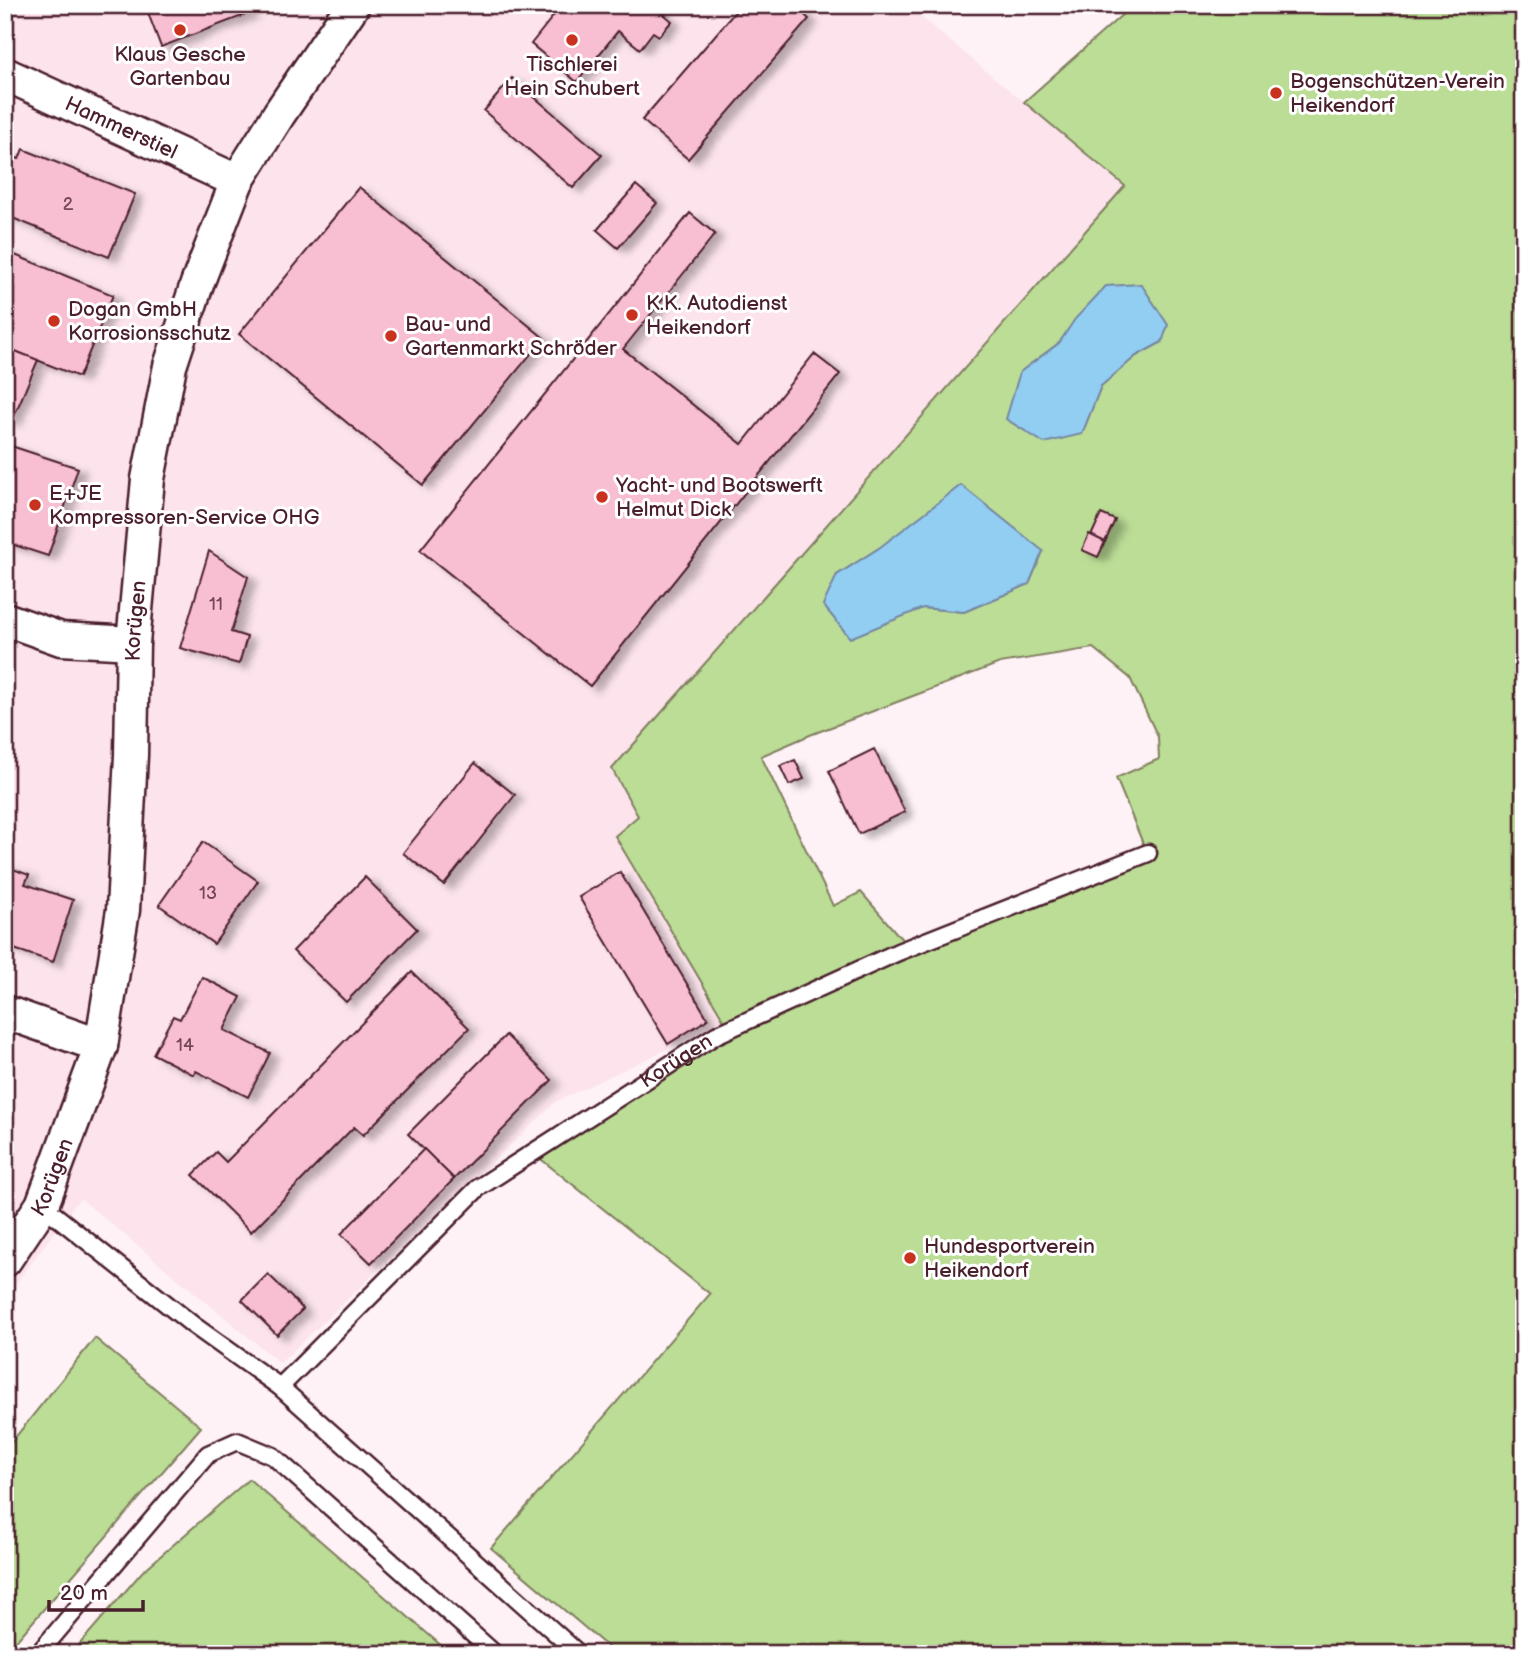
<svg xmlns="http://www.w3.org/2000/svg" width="1529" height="1659" font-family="'Balsamiq Sans',sans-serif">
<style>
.built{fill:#fce3ec}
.green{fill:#bbdd96;stroke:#827e60;stroke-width:2;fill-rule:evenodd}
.water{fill:#92cdf2;stroke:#7587a2;stroke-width:2}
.building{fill:#f8bfd3;stroke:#4a1f2b;stroke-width:2;filter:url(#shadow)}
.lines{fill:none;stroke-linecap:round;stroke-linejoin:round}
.service-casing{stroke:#4a1f2b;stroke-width:21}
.minor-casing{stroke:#4a1f2b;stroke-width:37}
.service{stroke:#fff;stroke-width:16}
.minor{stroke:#fff;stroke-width:32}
.poi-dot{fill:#c8321e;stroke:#fff;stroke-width:2.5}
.labels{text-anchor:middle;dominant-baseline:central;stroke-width:6;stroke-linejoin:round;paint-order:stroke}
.number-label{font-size:18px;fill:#764755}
.poi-label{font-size:21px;fill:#4a1f2b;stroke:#fff;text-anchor:start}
.street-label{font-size:21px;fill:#4a1f2b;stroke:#fff}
</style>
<defs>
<filter id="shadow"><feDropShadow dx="8" dy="4.5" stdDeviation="3.5" flood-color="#0004"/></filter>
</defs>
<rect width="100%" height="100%" fill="#fef2f6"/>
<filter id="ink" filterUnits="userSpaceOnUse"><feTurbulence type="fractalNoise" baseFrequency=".0143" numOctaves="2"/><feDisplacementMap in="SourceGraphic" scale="14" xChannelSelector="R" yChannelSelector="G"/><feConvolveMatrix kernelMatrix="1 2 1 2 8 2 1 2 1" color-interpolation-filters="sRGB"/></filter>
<g filter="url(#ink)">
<!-- built -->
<path class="built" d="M5,5H906L1125,185L612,769L638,817L615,837L725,1022L557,1101L280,1363L80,1198L5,1298Z"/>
<!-- green -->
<g class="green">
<path d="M1133,5H1524V1654H616L491,1548L710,1294L537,1156L724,1035L1149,858L1116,778L1159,759L1158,737L1130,678L1093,648L1000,663L810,735L761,756L833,906L861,892L905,943L725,1022L615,836L638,816L612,769L1125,186L1024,102ZM1162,342L1136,356L1101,386L1082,434L1020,372L1059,343ZM879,548L1043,551L1029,584L964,612L923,608L837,575Z"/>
<path d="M95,1338L201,1427L5,1654V1450Z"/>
<path d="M249,1479L451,1654H71L142,1572Z"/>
</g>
<!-- water -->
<g class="water">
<path d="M1141,284L1168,325L1162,342L1136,356L1101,386L1082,434L1044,443L1006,419L1020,372L1059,343L1075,319L1106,286Z"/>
<path d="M961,485L1043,551L1029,584L964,612L923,608L850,638L823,605L837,575L879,548Z"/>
</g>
<!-- building -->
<g class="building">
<path d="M145,5H247L250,13L161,47Z"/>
<path d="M562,5H653L672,21L659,36L653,32L640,49L618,31L577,82L531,44Z"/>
<path d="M741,5H794L809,19L688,159L642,120Z"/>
<path d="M512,78L602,155L573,188L484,111Z"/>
<path d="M23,149L135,194L109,257L5,215V154L19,159Z"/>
<path d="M636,185L657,203L618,248L597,230Z"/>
<path d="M359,187L544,338L423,485L239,334Z"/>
<path d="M690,213L715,234L623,349L742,444L814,354L840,374L590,686L420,550Z"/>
<path d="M5,251L113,295L79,377L5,347Z"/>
<path d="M5,347L38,360L12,421L5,418Z"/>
<path d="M5,444L78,468L48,556L5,542Z"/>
<path d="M1101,514L1115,520L1105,542L1091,536Z"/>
<path d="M1089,534L1105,542L1098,557L1082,550Z"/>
<path d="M209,551L248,577L231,632L247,637L239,664L180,648Z"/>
<path d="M874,749L905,812L859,834L829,771Z"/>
<path d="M795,760L804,779L789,785L780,766Z"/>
<path d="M475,763L515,795L444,885L403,853Z"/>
<path d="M203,842L258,881L214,944L159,905Z"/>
<path d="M5,866L29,875L25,884L73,900L53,962L5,946L10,926L5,925Z"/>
<path d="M620,872L708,1019L668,1044L579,897Z"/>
<path d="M365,877L417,929L346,1002L293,951Z"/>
<path d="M412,972L469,1028L363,1135L354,1127L251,1232L193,1175L216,1152L226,1162Z"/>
<path d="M202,977L241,997L224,1030L270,1053L248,1097L196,1071L194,1075L153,1054L173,1016L180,1019Z"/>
<path d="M506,1035L552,1080L454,1179L408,1134Z"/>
<path d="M424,1149L454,1179L371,1263L341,1234Z"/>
<path d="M268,1274L303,1309L277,1335L242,1300Z"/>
</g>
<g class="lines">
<defs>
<g id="service">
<path d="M42,1205L193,1325L280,1387L579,1654"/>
<path id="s1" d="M280,1387L478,1188L716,1035L898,952L1148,853"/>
<path d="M38,1654L208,1454L237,1441L273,1456L495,1654"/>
</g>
<g id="minor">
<path id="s2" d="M5,74L237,181"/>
<path d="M5,619L61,639L133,643"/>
<path d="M5,1012L101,1046"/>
<path id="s3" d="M5,1260L42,1205L101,1046L123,910L131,755L133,643L148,479L170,366L197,284L237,181L279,114L353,5"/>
</g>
</defs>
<!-- service casing -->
<use href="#service" class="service-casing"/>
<!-- minor casing -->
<use href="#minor" class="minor-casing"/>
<!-- service -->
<use href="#service" class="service"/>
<!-- minor -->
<use href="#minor" class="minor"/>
</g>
</g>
<!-- markers -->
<g class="poi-dot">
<circle cx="180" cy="30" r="7"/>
<circle cx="572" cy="40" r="7"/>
<circle cx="1276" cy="93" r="7"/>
<circle cx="632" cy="315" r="7"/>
<circle cx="54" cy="321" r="7"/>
<circle cx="391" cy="336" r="7"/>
<circle cx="602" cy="497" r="7"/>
<circle cx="35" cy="505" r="7"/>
<circle cx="910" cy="1258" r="7"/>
</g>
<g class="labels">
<!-- number labels -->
<g class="number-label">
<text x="68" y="204">2</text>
<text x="216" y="604">11</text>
<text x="208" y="893">13</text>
<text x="185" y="1045">14</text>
</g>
<!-- poi labels -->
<g class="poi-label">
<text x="180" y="54" text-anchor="middle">Klaus Gesche<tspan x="180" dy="24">Gartenbau</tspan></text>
<text x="572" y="64" text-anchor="middle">Tischlerei<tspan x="572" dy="24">Hein Schubert</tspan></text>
<text x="1290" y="81">Bogenschützen-Verein<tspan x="1290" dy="24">Heikendorf</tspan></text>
<text x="646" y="303">K.K. Autodienst<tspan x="646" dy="24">Heikendorf</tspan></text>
<text x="68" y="309">Dogan GmbH<tspan x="68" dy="24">Korrosionsschutz</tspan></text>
<text x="405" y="324">Bau- und<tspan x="405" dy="24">Gartenmarkt Schröder</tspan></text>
<text x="616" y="485">Yacht- und Bootswerft<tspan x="616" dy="24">Helmut Dick</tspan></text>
<text x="49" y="493">E+JE<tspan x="49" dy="24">Kompressoren-Service OHG</tspan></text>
<text x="924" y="1246">Hundesportverein<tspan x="924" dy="24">Heikendorf</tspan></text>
</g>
<!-- street labels -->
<g class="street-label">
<text stroke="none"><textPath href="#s2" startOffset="128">Hammerstiel</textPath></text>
<text stroke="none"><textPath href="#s3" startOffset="663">Korügen</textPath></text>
<text stroke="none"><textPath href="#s1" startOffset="516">Korügen</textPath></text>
<text stroke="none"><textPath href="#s3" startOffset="96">Korügen</textPath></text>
</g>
</g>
<!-- margin -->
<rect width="1529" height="1659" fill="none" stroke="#fff" stroke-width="28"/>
<rect x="14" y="14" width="1501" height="1631" fill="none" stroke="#4a1f2b" stroke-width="2.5" filter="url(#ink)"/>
<!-- scale -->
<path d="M49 1600v10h94v-10" fill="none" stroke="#4a1f2b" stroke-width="3.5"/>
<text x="60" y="1600" font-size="21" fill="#4a1f2b" stroke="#ffffff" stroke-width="5" paint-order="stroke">20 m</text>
</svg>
